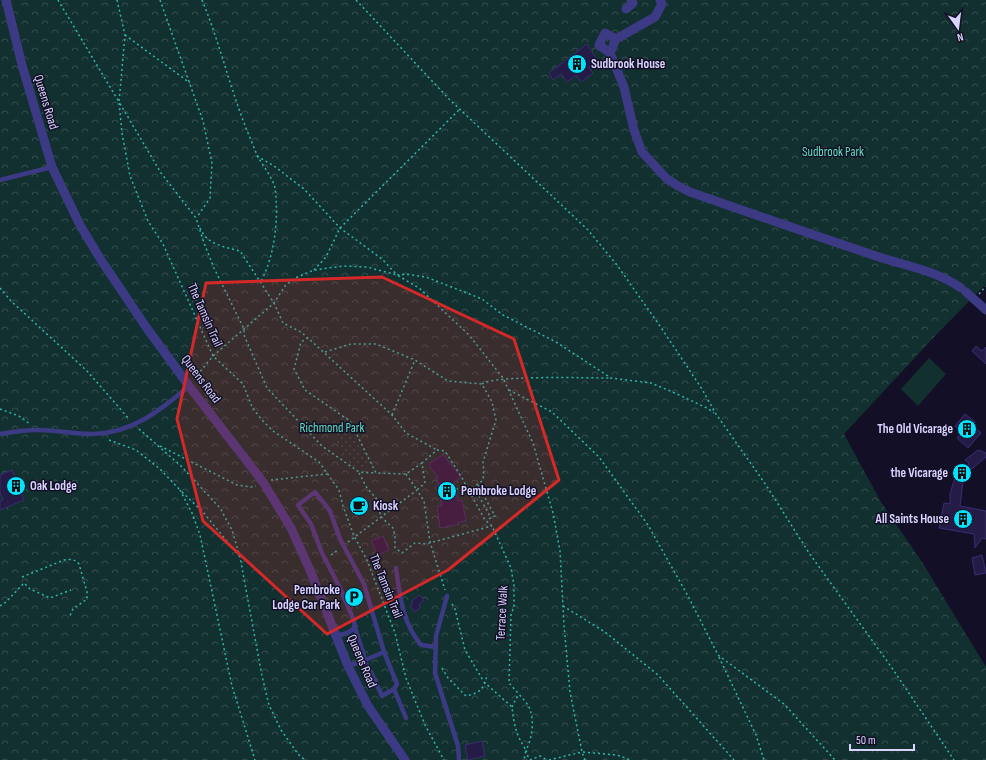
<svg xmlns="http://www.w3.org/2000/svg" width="986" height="760" font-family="'Sofia Sans Condensed',sans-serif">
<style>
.park{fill:url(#park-crowns)}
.garden{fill:url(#garden-dots)}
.pitch{fill:#12302f}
.building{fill:#241b47;stroke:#3b2d73}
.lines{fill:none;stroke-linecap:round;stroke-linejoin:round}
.path{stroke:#2fb8b0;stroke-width:1.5;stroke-dasharray:2 3;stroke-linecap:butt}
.lane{stroke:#3d3a85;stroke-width:4.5}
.street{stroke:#3d3a85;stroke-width:9}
.marked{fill:#d62828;fill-opacity:0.2;stroke:#d62828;stroke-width:3;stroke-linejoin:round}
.labels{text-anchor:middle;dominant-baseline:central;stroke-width:3;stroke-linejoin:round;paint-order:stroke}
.poi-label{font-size:13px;font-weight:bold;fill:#d9d4ff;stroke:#130f26;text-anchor:start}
.street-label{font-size:13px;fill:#d9d4ff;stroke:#130f26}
.park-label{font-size:13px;fill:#5fe0c0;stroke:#130f26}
</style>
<defs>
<pattern id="park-crowns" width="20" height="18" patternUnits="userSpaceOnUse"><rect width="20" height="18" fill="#12302f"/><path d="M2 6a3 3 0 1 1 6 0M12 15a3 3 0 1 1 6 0" fill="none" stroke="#344d4e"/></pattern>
<pattern id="garden-dots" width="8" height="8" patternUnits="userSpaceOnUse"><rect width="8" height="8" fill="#12302f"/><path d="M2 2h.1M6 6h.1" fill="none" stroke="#344d4e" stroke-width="1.8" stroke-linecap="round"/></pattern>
</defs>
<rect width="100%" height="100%" fill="#130f26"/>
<!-- park -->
<path class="park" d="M0,0H986V284L935,336L844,434L881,502L922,562L986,667V760H0Z"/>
<!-- garden -->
<path class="garden" d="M337,420L346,423L368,462L361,468H356L350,464L330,430L331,423Z"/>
<!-- pitch -->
<path class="pitch" d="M929,358L946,374L918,406L901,389Z"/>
<!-- building -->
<g class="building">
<path d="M587,44L598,61L589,67L593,73L581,82L576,75L567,82L561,74L553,80L549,73Z"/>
<path d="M976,346L982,351L986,347V364L972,351Z"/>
<path d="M965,414L975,422L972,425L981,433L968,448L957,438L962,432L955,426Z"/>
<path d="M978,450L986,453V457L967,473L963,481L960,506L986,511V539L982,538L975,548L974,534L939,528L944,503L950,504V494L956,474L965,469L969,463L965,460Z"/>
<path d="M443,455L461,477L454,482L458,501L462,500L466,521L458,522L459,524L440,528L437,506H442L440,494L435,487L439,484L436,478L438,477L430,467V463Z"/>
<path d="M12,470L24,500L0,510V501L3,500L0,492V475Z"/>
<path d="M362,499L366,506L355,513L351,506Z"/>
<path d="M383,536L389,550L378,555L371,541Z"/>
<path d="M982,555L986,573L975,575L972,558Z"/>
<path d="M419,595L424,600L419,605L421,607L415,612L410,606L413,604L411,602Z"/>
<path d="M482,741L485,756L468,760L465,745Z"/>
</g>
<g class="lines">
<!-- path -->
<g class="path">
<path d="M58,0L119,102L122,133L130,176L148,221L163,244L213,356L243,384L252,407L261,419L273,431L319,462L339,490L343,506L354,536L367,560L395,633L406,678L425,725L444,760"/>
<path d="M117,0L125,35L119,102L161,173L196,218L204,243L214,268L244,329V335L267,388L322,446L359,472L376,473"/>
<path d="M160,0L203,121L212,163L210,198L197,217"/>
<path d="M202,0C220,43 230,89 248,133C251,140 254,148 257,155C262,165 273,178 275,188C279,217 275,257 260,283"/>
<path d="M356,0L449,99L588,230L617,265L662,329L702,389L716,414L766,485L809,553L892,668L954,760"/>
<path d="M125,35L190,83"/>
<path d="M257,156L274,166L304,189L340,228L382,259L397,275L406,274L426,277L482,299L503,315L556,342L611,378L651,383L675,393L707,408L714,413"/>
<path d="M200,228C207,245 225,247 240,251L274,303L283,323L301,332L308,338"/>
<path d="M314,270L326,257L340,228L459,110"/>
<path d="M0,288L11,301L87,371L129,419"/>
<path d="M979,294L986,286"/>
<path d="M325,352L351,344H376L415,360L448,381L482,384L492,402L496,420L483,462L484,475L482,481L469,490"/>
<path d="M194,379L213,356L274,303L285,286L295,278L314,270L343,266L367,267L397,275L419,288L469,335L503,378L533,443L553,513L560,551L564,625L570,692L582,752L585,760"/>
<path d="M482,384C492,375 589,378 609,378"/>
<path d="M509,390L552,412L599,457L648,525L688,596L718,655L784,704L835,760"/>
<path d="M0,409L19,416L30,424"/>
<path d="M392,415L415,360"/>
<path d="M139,429L181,466L220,508L232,530L240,557L262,676L269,705L281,730L298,754L305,760"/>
<path d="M109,440L136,450L160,469L180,490"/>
<path d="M160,446L237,485L251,487L256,486"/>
<path d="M422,463L406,474L376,473L350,421L305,390L294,369L301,342L308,338L392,415L406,433L437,450"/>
<path d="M359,473L367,488L376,498L381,517L393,528L395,536V548L402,553L415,543L426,544L492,526"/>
<path d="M406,474L417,490L425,483L422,463L437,450L445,451L462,478L485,520L492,526L511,568L514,586V606L511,615L509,683C515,690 525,700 529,707C535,720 532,739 526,750L529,760"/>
<path d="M271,480L327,474"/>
<path d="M478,485L495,516L486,520"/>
<path d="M474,487L491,518"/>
<path d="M456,489L467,487"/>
<path d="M180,490L192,513L200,535L232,686L255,760"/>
<path d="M182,492L203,512L240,557"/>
<path d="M348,542L417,490L424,501L430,542L445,590"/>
<path d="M331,555L339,549"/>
<path d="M22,577L64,560C70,559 75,559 79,564L87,592V599L73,609L69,618"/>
<path d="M452,604L455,609L465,650L484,682L512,707C514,725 516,735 526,750L524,760"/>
<path d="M0,606L6,602L24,583L30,589L50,598L71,590"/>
<path d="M563,606L605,632L658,675L734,760"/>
<path d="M719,657L756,735L764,760"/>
<path d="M442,668L448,678L466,696C480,693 485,688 487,674"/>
<path d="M512,707L518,695"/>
<path d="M530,760L540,756L547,760"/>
<path d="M549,760L582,752L617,755L631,760"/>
</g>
<!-- lane -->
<g class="lane">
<path d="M0,180L52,167"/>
<path d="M0,434C12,432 24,430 37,430C55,430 74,434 92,434C131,434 161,410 189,386"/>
<path d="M396,568C400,596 402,622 421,645L436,647"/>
<path d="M447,596L436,636L435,673L458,746L459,760"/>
<path d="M355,628L364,656L363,661L384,652"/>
<path d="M337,636L347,633L355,628L354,621L340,588L322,553L311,524L298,505L315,492L330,511L340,539L364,584L384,652L397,684L394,689L382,696L368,666L363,661L348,666"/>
<path d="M394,689L406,718"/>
</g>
<!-- street -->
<g class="street">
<path d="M6,0L22,65L52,167L80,225L101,260L146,327L189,386L263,482L291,528L310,570L348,666L368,706L405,760"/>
<path d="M626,9L633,3L631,0"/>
<path d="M616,39L605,33L599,45L610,53L624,87L634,130L642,152L666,178L678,186L690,192C753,214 816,236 879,257C907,266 937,271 961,288"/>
<path d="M610,53L616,39L655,17L662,4L660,0"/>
<path d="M966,292L986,310"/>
</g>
</g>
<!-- marked area -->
<path class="marked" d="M382,277L514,339L559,480L448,570L327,634L203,521L177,419L206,283Z"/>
<!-- icons -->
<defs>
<symbol id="building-disc" viewBox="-11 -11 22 22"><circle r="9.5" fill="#00e5ff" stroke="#130f26"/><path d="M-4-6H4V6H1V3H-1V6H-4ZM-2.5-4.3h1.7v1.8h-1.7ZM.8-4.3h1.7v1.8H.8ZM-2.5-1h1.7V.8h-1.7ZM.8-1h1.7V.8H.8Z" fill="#111"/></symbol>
<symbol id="cafe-disc" viewBox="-11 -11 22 22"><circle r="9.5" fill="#00e5ff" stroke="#130f26"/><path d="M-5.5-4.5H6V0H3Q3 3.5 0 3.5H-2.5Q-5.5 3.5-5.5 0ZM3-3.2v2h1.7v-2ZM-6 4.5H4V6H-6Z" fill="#111"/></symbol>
<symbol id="parking-disc" viewBox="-11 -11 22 22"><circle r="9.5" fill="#00e5ff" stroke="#130f26"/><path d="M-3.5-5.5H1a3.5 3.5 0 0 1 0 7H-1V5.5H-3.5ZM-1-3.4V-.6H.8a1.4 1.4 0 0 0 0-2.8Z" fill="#111"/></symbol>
</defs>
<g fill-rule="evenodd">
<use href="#building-disc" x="566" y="53" width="22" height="22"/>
<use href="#building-disc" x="956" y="418" width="22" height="22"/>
<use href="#building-disc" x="951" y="462" width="22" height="22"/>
<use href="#building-disc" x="5" y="475" width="22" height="22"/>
<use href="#building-disc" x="436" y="480" width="22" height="22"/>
<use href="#cafe-disc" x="348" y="495" width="22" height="22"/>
<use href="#building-disc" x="952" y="508" width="22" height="22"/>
<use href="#parking-disc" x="343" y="586" width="22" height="22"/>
</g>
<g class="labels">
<!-- poi labels -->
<g class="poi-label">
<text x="591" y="64">Sudbrook House</text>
<text x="953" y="429" text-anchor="end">The Old Vicarage</text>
<text x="948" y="473" text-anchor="end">the Vicarage</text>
<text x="30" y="486">Oak Lodge</text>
<text x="461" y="491">Pembroke Lodge</text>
<text x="373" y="506">Kiosk</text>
<text x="949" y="519" text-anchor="end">All Saints House</text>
<text x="340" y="590" text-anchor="end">Pembroke<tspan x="340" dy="15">Lodge Car Park</tspan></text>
</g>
<!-- street labels -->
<g class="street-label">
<text transform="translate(46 102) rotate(73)">Queens Road</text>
<text transform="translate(205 315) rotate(66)">The Tamsin Trail</text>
<text transform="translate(201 379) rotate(53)">Queens Road</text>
<text transform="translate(386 586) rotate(68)">The Tamsin Trail</text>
<text transform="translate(502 613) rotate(-87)">Terrace Walk</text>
<text transform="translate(362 661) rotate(67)">Queens Road</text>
</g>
<!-- park labels -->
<g class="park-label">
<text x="833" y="152">Sudbrook Park</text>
<text x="332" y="428">Richmond Park</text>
</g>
</g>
<!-- north arrow -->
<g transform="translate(958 28) rotate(166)" stroke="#130f26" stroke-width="3" paint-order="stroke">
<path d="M0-3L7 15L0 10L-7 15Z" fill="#d9d4ff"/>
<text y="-6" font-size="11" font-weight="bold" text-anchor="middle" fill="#d9d4ff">N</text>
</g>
<!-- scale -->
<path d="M850 744v6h64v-6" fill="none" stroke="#d9d4ff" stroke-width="2"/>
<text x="856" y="744" font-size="12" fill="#d9d4ff" stroke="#130f26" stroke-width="3" paint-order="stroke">50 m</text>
</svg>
